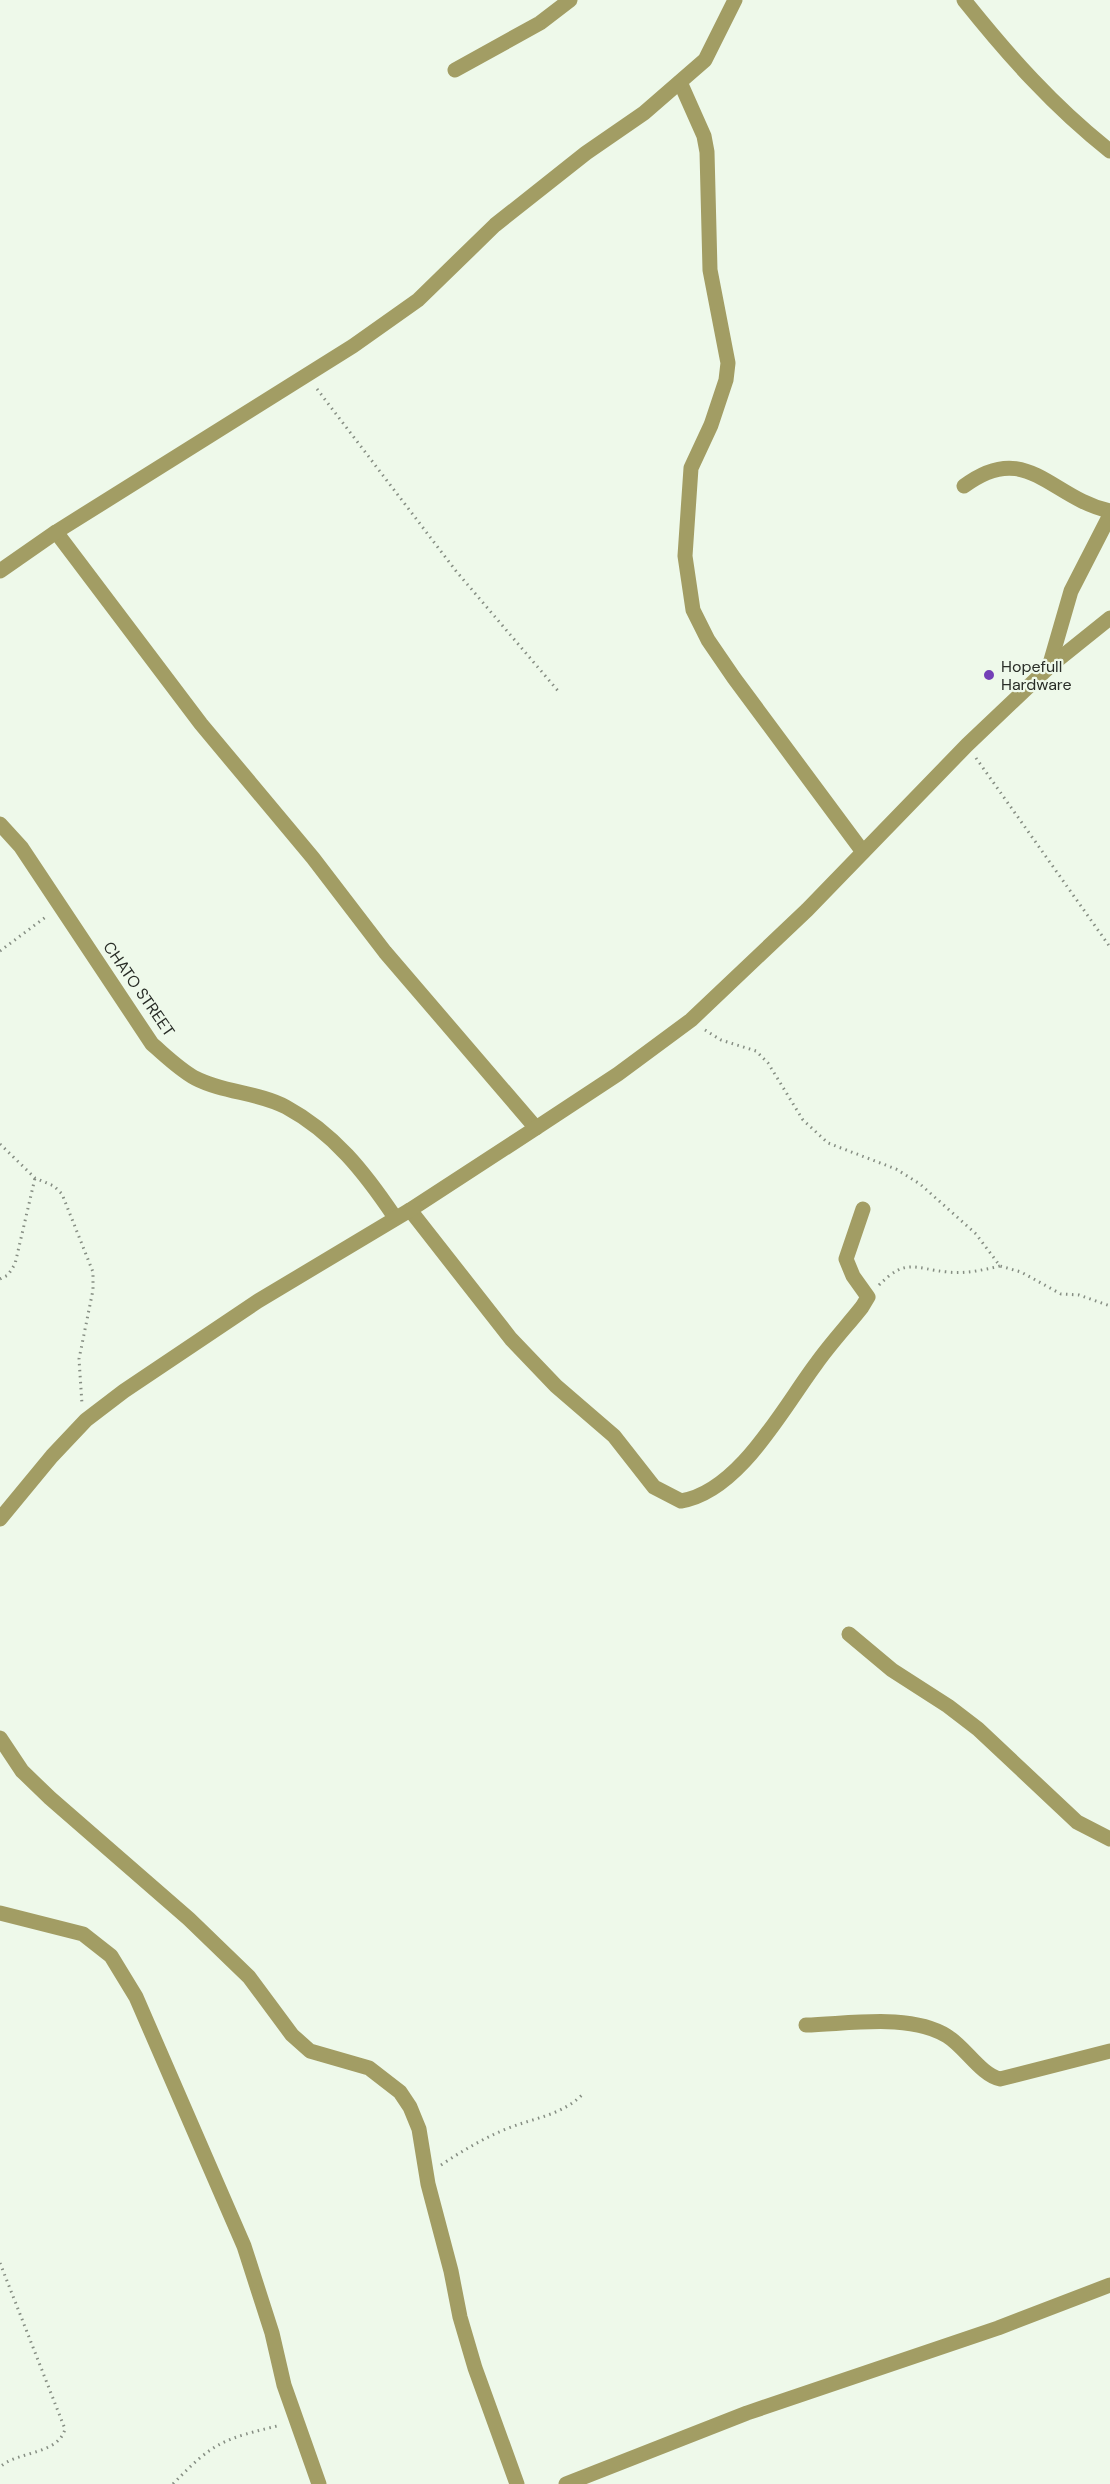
<svg xmlns="http://www.w3.org/2000/svg" width="1110" height="2484" font-family="'DM Sans',sans-serif">
<style>
.lines{fill:none;stroke-linecap:round;stroke-linejoin:round}
.path{stroke:#868e83;stroke-width:3;stroke-dasharray:1.5 4.5;stroke-linecap:butt}
.minor{stroke:#a29d64;stroke-width:15}
.poi-dot{fill:#7440b7;stroke:#eef9ea;stroke-width:2}
.labels{text-anchor:middle;dominant-baseline:central;stroke-width:4.5;stroke-linejoin:round;paint-order:stroke}
.poi-label{font-size:16px;fill:#292d27;stroke:#eef9ea;text-anchor:start}
.street-label{font-size:16px;fill:#292d27;stroke:#eef9ea}
</style>
<rect width="100%" height="100%" fill="#eef9ea"/>
<g class="lines">
<!-- path -->
<g class="path">
<path d="M317,389L456,571L559,692"/>
<path d="M976,758L1110,947"/>
<path d="M0,951L47,916"/>
<path d="M705,1030L721,1040L756,1051L768,1063L803,1120L828,1143L896,1169L920,1184L976,1234L1000,1266L1021,1272L1061,1294L1079,1295L1110,1306"/>
<path d="M0,1144L35,1178L54,1186L62,1194L93,1272V1290L79,1359L82,1404"/>
<path d="M0,1279L8,1275L15,1264L35,1178"/>
<path d="M879,1285C907,1257 914,1269 948,1272C965,1274 983,1270 1000,1266"/>
<path d="M441,2165C462,2151 482,2139 506,2129C533,2118 560,2116 582,2095"/>
<path d="M0,2263L65,2429C58,2455 17,2451 0,2467"/>
<path d="M173,2484C214,2441 224,2439 281,2425"/>
</g>
<!-- minor -->
<g class="minor">
<path d="M964,0C1008,55 1054,107 1110,151"/>
<path d="M455,70L540,23L570,0"/>
<path d="M680,82L704,136L707,152L710,270L728,363L726,380L711,425L691,468L685,556L693,610L708,640L734,678L863,852"/>
<path d="M964,486C1027,439 1050,498 1110,511"/>
<path d="M56,532L201,724L313,858L385,952L536,1128"/>
<path d="M0,571L56,532L353,346L418,300L495,225L586,153L644,113L705,60L735,0"/>
<path d="M1049,667L1071,591L1110,515"/>
<path d="M0,824L21,847L152,1044C166,1056 179,1069 195,1078C224,1093 258,1092 286,1107C334,1133 365,1173 394,1216"/>
<path d="M410,1210L511,1339L556,1386L614,1436L654,1487L681,1501C739,1492 783,1408 816,1364C830,1344 847,1326 862,1307L868,1297L853,1276L846,1259L863,1209"/>
<path d="M0,1519L52,1456L86,1420L124,1391L258,1301L410,1210L536,1128L618,1074L691,1020L807,910L967,745L1049,667L1110,618"/>
<path d="M849,1634L892,1670L948,1706L978,1729L1077,1822L1110,1839"/>
<path d="M0,1738L22,1771L50,1798L189,1919L249,1977L292,2035L310,2051L369,2068L400,2092L410,2107L419,2129L428,2184L451,2271L460,2317L475,2368L517,2484"/>
<path d="M0,1913L83,1934L111,1956L136,1997L244,2246L272,2333L284,2385L319,2484"/>
<path d="M806,2025C849,2024 910,2013 947,2036C965,2047 981,2075 1000,2079L1110,2051"/>
<path d="M566,2484L747,2413L998,2328L1110,2285"/>
</g>
</g>
<!-- markers -->
<circle class="poi-dot" cx="989" cy="675" r="6"/>
<g class="labels">
<!-- poi labels -->
<g class="poi-label">
<text x="1001" y="666">Hopefull<tspan x="1001" dy="18">Hardware</tspan></text>
</g>
<!-- street labels -->
<g class="street-label">
<text transform="translate(139 989) rotate(55)">CHATO STREET</text>
</g>
</g>
</svg>
